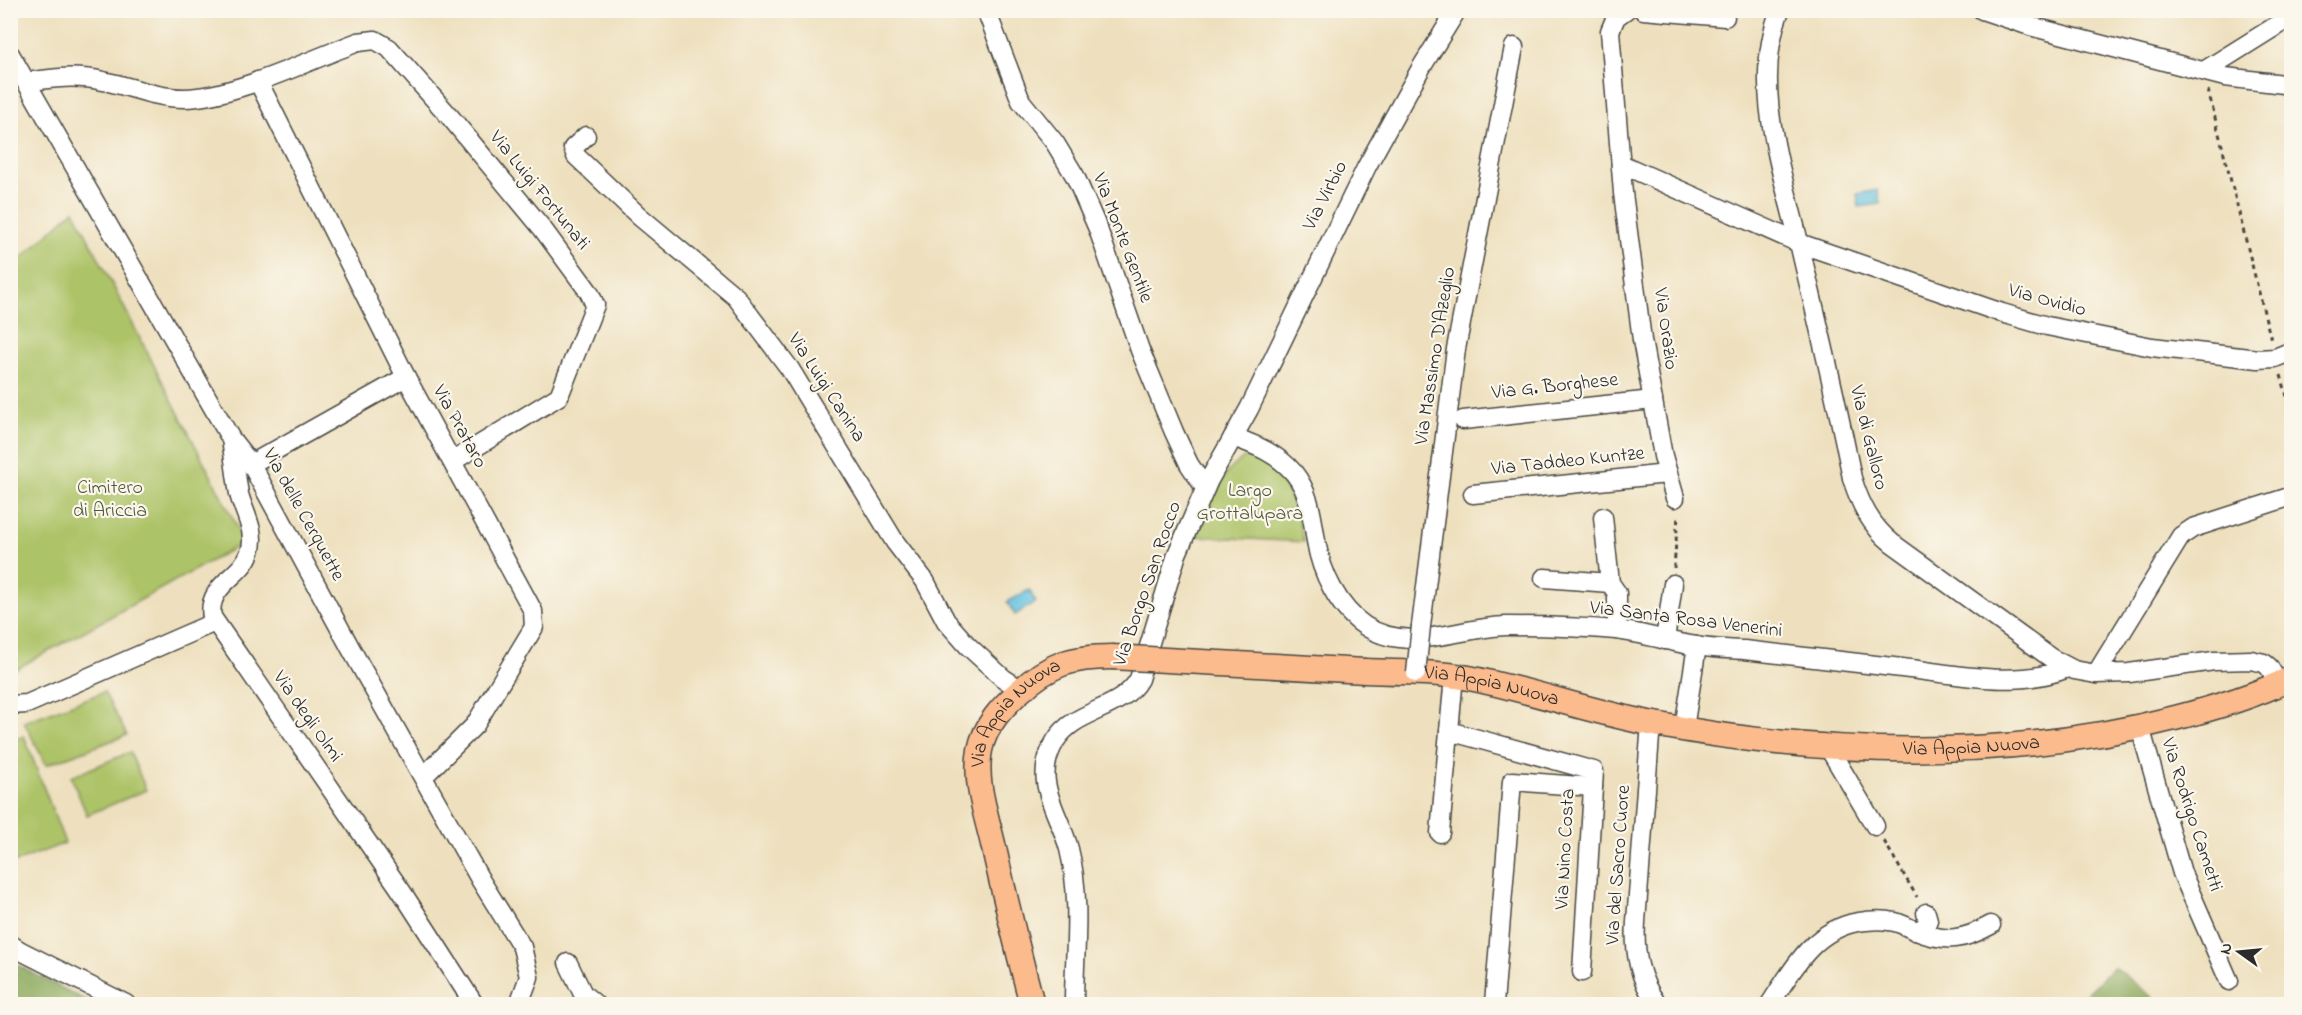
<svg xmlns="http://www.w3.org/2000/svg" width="2302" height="1015" font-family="'Indie Flower',sans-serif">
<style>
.green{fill:#adc368;stroke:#6c774a;stroke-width:1.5}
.forest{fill:#8aa95c;stroke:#5a6a44;stroke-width:1.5}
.water{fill:#61c0df;stroke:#467685;stroke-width:1.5}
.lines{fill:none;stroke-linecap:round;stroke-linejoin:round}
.minor-casing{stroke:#484641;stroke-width:21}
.major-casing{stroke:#484641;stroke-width:27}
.path{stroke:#484641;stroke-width:3;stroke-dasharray:4.5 4.5;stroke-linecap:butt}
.minor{stroke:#fff;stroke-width:18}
.major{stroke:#fbbb8c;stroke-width:24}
.minor-bridge-casing{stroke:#484641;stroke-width:21;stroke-linecap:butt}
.major-bridge-casing{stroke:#484641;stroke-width:27;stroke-linecap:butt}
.minor-bridge{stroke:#fff;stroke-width:18}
.major-bridge{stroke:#fbbb8c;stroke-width:24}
.labels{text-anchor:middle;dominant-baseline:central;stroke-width:4.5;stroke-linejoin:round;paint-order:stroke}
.street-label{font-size:20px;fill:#2b2b2b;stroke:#fbf7ec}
.park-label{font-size:20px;fill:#52593d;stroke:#fbf7ec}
</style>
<rect width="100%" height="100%" fill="#fbf7ec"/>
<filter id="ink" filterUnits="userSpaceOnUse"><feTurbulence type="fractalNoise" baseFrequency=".0167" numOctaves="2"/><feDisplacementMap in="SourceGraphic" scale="12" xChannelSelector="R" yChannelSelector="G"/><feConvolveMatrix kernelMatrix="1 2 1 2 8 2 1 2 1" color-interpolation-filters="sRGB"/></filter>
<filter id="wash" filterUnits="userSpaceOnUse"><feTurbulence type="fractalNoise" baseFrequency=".008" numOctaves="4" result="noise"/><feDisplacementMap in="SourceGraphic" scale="24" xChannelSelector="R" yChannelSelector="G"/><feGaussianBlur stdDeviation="1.35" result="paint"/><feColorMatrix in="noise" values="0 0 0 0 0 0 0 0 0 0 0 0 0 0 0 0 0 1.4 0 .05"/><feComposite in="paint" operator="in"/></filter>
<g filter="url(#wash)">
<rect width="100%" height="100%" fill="#eee0be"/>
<!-- green -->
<g class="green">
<path d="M74,210L245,542L11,672V268Z"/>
<path d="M1245,457C1283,458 1297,513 1304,542L1194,536C1207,506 1217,476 1245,457Z"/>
<path d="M104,692L127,735L46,765L24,722Z"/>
<path d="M24,736L65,843L11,864V741Z"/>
<path d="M130,752L146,790L87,815L71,777Z"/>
</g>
<!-- forest -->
<g class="forest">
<path d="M11,962L93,1004H11Z"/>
<path d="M2114,967L2161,1004H2076Z"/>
</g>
<!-- water -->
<g class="water">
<path d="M1878,190L1880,204L1859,207L1857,194Z"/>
<path d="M1029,590L1036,602L1015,615L1007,602Z"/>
</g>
</g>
<g filter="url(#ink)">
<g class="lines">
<defs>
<g id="minor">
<path d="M986,10L1021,101L1055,143L1075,176L1098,229L1140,350L1174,432L1189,464L1205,488"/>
<path d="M1626,10L1616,17L1610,31L1623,193L1642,340L1663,456L1675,498"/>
<path d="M1643,10L1725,17"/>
<path d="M1780,10C1750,86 1783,172 1800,247C1818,324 1837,401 1852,478C1860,504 1871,526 1892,543L2051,658L2074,670L2096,674L2129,673L2214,661L2251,660L2264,663L2269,667L2279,684"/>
<path d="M1982,10L2030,26L2225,77L2292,85"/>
<path d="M10,54L231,439L251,464L351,649L481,881L522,947L529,977L519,1004"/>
<path d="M2204,71L2292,16"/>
<path d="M258,81L406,377L533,611L534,627L475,725L424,776"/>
<path d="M26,82C52,78 77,75 103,81C130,86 156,98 184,98C234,97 310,60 358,42L375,40L389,48L451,118L542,228L589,292L595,305L559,396L453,461"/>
<path d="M586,136L573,148L576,156L639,216L736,297L790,369L895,542L925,581L946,621L968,646L1003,678L1021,690"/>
<path d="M1621,164L1799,243L2002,313L2047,326L2152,347L2258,359L2275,358L2292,351"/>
<path d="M1463,420L1653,400"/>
<path d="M1233,437C1256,445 1278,454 1294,473C1310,493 1312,517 1316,541C1321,572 1338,608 1365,626C1408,654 1460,627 1506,626C1542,626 1580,627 1616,630C1643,633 1670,642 1696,646C1712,649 1728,649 1744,650C1797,656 1849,662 1902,668C1956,674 2016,689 2068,668"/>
<path d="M231,439C234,458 236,476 239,494C244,513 257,532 250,552C242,577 206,585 212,617L402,892L474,1004"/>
<path d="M251,464L406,377"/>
<path d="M1473,494L1667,474"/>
<path d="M1603,517L1610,583L1617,593V630"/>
<path d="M1544,578L1610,583"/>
<path d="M1421,626L1456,349L1514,47"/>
<path d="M1665,640L1673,584"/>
<path d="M2096,674L2181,536L2193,528L2292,496"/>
<path d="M1454,676L1449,731L1594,771L1582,972"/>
<path d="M10,705L27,704L215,622"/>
<path d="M1651,723L1636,922C1634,953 1639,979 1657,1004"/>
<path d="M2140,727L2182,873L2229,981"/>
<path d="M1684,728L1697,646"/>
<path d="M1827,745L1875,826"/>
<path d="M1440,833L1449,731"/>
<path d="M1915,931L1925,927L1928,920L1926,913"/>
<path d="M10,944L21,951L126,1004"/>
<path d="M568,963L583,994L595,1004"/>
<path d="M1074,1004C1074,952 1082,901 1069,849C1059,811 1030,781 1056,740C1075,709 1121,711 1139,679L1177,554L1209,480L1249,409L1367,166L1421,68L1457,10"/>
<path d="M1494,1004L1512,781L1593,787"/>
<path d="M1770,1004C1793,969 1813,930 1858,922C1870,920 1883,919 1895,922C1903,924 1909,928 1916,931C1946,943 1964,940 1991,925"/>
</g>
<g id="major">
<path id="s1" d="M1365,671C1400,672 1435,672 1469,678C1530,690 1588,711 1649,723C1820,756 2006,762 2175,718C2215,708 2254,696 2292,678"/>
<path id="s2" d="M1032,1004C1018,951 1005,898 993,844C986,814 974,781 980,750C985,725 1002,707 1020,691C1050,664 1071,657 1112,657"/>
</g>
</defs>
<!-- minor casing -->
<use href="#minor" class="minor-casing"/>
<!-- major casing -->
<use href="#major" class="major-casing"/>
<!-- path -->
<g class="path">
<path d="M2208,90L2271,340"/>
<path d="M2281,375L2292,414"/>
<path d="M1674,568L1678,515"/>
<path d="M1884,841L1917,897"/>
</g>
<!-- minor -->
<use href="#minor" class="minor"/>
<!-- major -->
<use href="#major" class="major"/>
<defs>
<path id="minor-bridge" d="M1416,673L1421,626"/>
<path id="major-bridge" d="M1112,657L1365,671"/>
</defs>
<!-- minor-bridge casing -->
<use href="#minor-bridge" class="minor-bridge-casing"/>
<!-- major-bridge casing -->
<use href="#major-bridge" class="major-bridge-casing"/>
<!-- minor-bridge -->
<use href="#minor-bridge" class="minor-bridge"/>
<!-- major-bridge -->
<use href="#major-bridge" class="major-bridge"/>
</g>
</g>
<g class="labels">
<!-- street labels -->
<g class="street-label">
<text transform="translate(539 191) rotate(51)">Via Luigi Fortunati</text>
<text transform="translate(1326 196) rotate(-63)">Via Virbio</text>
<text transform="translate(1122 238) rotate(69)">Via Monte Gentile</text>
<text transform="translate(2047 301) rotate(15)">Via Ovidio</text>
<text transform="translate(1665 329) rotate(82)">Via Orazio</text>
<text transform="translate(1436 356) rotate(-81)">Via Massimo D'Azeglio</text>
<text transform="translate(1555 387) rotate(-6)">Via G. Borghese</text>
<text transform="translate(826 388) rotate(57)">Via Luigi Canina</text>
<text transform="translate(459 427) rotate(61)">Via Prataro</text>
<text transform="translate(1868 438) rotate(76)">Via di Galloro</text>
<text transform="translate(1568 462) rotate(-6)">Via Taddeo Kuntze</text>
<text transform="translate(303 515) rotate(61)">Via delle Cerquette</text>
<text transform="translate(1148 584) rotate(-71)">Via Borgo San Rocco</text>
<text transform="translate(1686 620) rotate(7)">Via Santa Rosa Venerini</text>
<text stroke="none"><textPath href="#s1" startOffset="128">Via Appia Nuova</textPath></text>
<text transform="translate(307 717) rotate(55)">Via degli Olmi</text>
<text stroke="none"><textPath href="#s2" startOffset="312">Via Appia Nuova</textPath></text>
<text stroke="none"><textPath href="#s1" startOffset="614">Via Appia Nuova</textPath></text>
<text transform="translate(2191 815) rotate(72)">Via Rodrigo Cametti</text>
<text transform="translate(1566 849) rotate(-87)">Via Nino Costa</text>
<text transform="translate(1619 865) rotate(-86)">Via del Sacro Cuore</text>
</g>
<!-- park labels -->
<g class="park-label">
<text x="110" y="488">Cimitero<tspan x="110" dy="23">di Ariccia</tspan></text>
<text x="1250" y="491">Largo<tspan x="1250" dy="23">Grottalupara</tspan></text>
</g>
</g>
<!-- margin -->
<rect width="2302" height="1015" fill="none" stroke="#fbf7ec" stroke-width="36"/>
<!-- north arrow -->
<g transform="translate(2239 952) rotate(285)" stroke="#fbf7ec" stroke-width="4.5" paint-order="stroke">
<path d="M0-4.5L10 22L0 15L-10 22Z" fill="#2b2b2b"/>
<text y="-9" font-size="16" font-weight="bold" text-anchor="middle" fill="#2b2b2b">N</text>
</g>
</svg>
